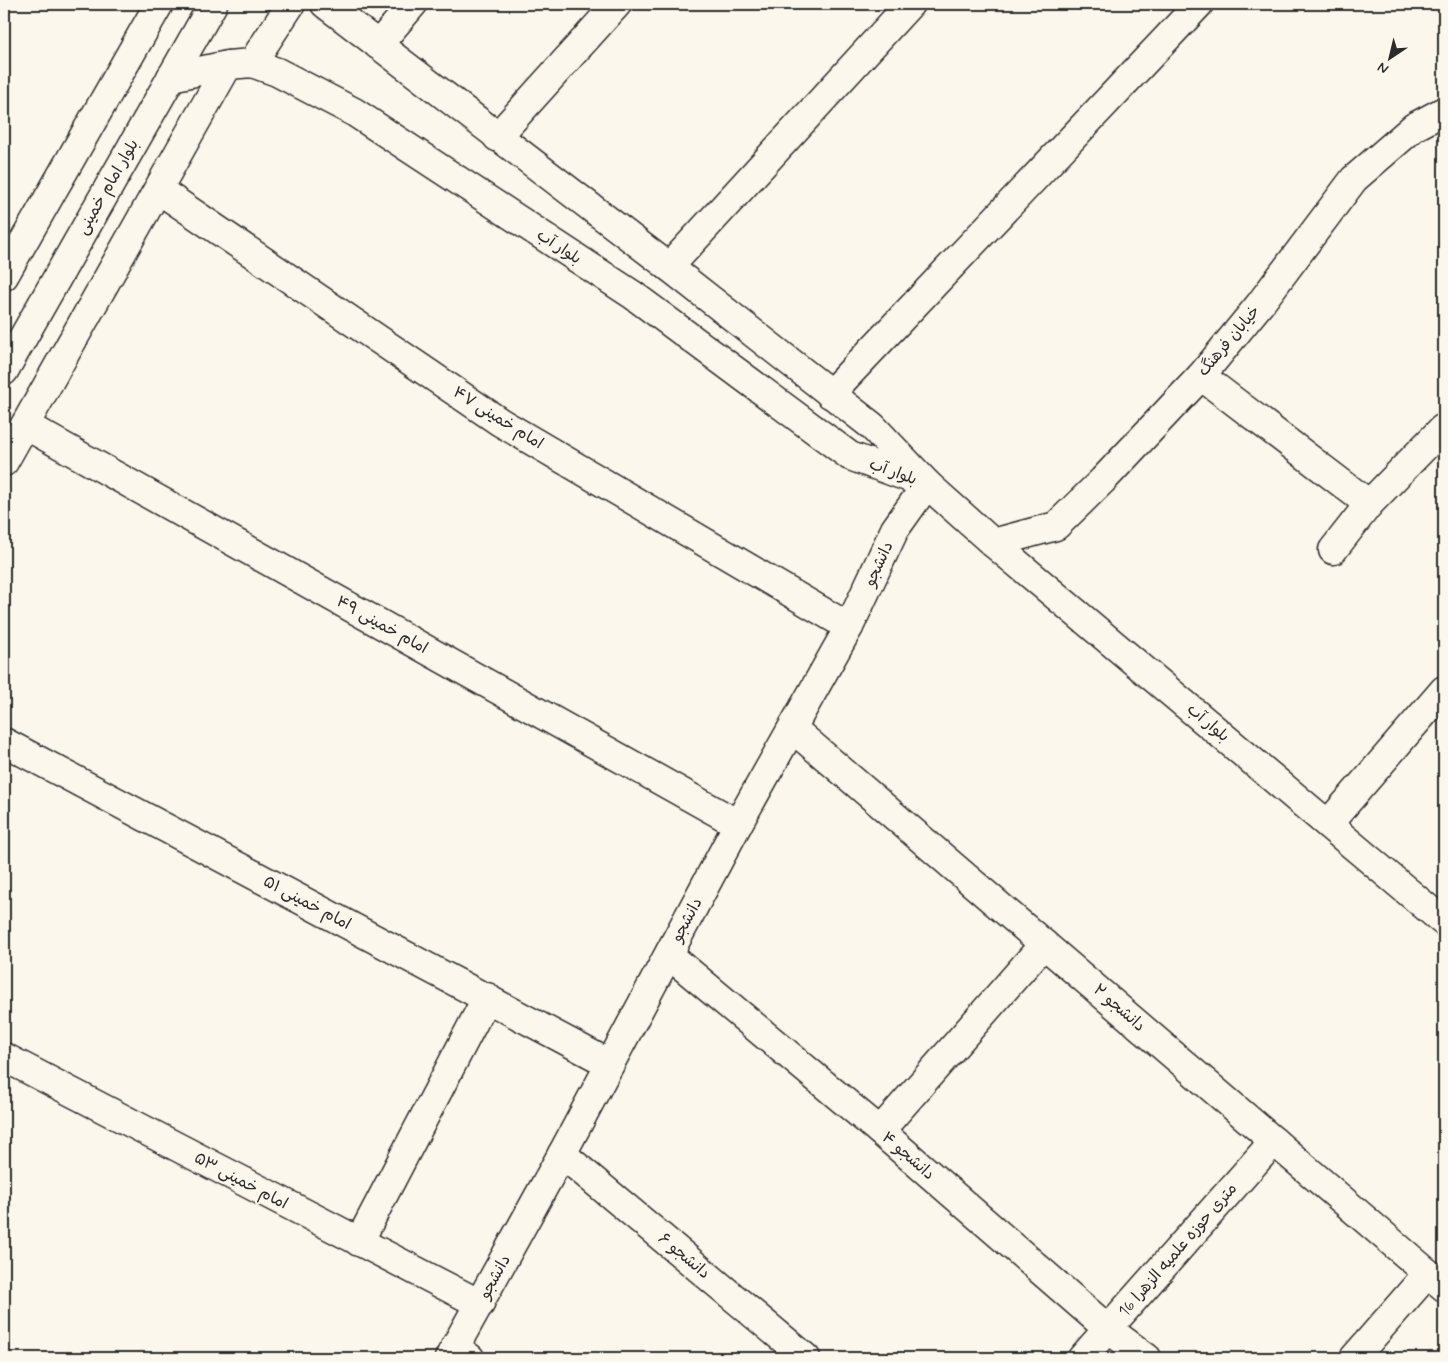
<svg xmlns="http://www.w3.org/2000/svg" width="1448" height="1362" font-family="Mynerve,'Playpen Sans Arabic',sans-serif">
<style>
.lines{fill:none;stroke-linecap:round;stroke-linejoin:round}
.street-casing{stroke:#2b2b2b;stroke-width:31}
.secondary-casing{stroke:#2b2b2b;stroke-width:31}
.street{stroke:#fbf7ec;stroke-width:28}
.secondary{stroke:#fbf7ec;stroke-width:28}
.labels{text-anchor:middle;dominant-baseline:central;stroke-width:4;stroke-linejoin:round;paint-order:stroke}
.street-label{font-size:16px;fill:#2b2b2b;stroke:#fbf7ec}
</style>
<rect width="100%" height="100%" fill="#fbf7ec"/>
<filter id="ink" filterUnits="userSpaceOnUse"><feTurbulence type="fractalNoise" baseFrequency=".02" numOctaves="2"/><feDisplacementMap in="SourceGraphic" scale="10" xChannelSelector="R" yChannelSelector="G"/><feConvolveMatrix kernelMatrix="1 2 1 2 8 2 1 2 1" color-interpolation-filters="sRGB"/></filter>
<g filter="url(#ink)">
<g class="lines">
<defs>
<g id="street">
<path d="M378,45L413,4"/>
<path d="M497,137L617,4"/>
<path d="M159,190L500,422L849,627"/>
<path d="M669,267L910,4"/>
<path d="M1201,376L1369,504"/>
<path d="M830,394L1199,4"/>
<path d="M25,425L738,824"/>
<path d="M4,462L228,65"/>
<path d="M993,543L1056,526L1103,480L1201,376L1260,304L1354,179L1414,127L1444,111"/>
<path d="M1333,550L1369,504L1442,429"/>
<path d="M793,729L1444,1287"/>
<path d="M4,742L610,1064"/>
<path d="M1328,824L1444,690"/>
<path d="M669,955L880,1131L1108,1329L1147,1358"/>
<path d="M4,1057L480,1304"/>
<path d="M880,1131L1044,944"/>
<path d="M562,1154L806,1358"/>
<path d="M359,1242L487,997"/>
<path d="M455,1347L470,1358"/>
<path d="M1082,1358L1274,1141"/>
<path d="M1354,1358L1428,1273"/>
</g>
<g id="secondary">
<path d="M325,4L669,267L872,426L927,484L993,543L1444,922"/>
<path d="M252,63L291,4"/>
<path d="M171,77L228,65L252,63L277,72L354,112L633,295L850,456L921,482"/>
<path d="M4,276L159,4"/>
<path d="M4,371L213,4"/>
<path d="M449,1358L562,1154L738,824L849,627L895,529L927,484"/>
</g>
</defs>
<!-- street casing -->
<use href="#street" class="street-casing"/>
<!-- secondary casing -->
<use href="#secondary" class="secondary-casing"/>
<!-- street -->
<use href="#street" class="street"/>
<!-- secondary -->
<use href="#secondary" class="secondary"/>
</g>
</g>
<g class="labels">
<!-- street labels -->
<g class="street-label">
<text transform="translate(108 187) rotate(-60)">بلوار امام خمینی</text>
<text transform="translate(559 247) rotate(33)">بلوار آب</text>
<text transform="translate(1229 341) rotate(-50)">خیابان فرهنگ</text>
<text transform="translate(498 418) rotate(32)">امام خمینی ۴۷</text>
<text transform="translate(893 472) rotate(20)">بلوار آب</text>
<text transform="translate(879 564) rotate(-65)">دانشجو</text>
<text transform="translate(382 625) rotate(29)">امام خمینی ۴۹</text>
<text transform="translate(1208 723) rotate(40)">بلوار آب</text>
<text transform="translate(307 903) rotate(28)">امام خمینی ۵۱</text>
<text transform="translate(687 920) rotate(-62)">دانشجو</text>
<text transform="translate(1119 1008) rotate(41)">دانشجو ۲</text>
<text transform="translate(908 1156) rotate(41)">دانشجو ۴</text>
<text transform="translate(241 1181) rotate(28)">امام خمینی ۵۳</text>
<text transform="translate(1178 1250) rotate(-49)">16 متری حوزه علمیه الزهرا</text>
<text transform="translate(684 1256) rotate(40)">دانشجو ۶</text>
<text transform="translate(495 1277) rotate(-61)">دانشجو</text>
</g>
</g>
<!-- margin -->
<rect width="1448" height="1362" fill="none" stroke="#fbf7ec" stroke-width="20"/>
<rect x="10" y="10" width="1428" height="1342" fill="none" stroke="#2b2b2b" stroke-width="2" filter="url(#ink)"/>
<!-- north arrow -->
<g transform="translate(1390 58) rotate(215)" stroke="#fbf7ec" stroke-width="4" paint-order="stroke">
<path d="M0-4L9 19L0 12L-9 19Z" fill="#2b2b2b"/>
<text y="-8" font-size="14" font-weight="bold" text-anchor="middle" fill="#2b2b2b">N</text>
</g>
</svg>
